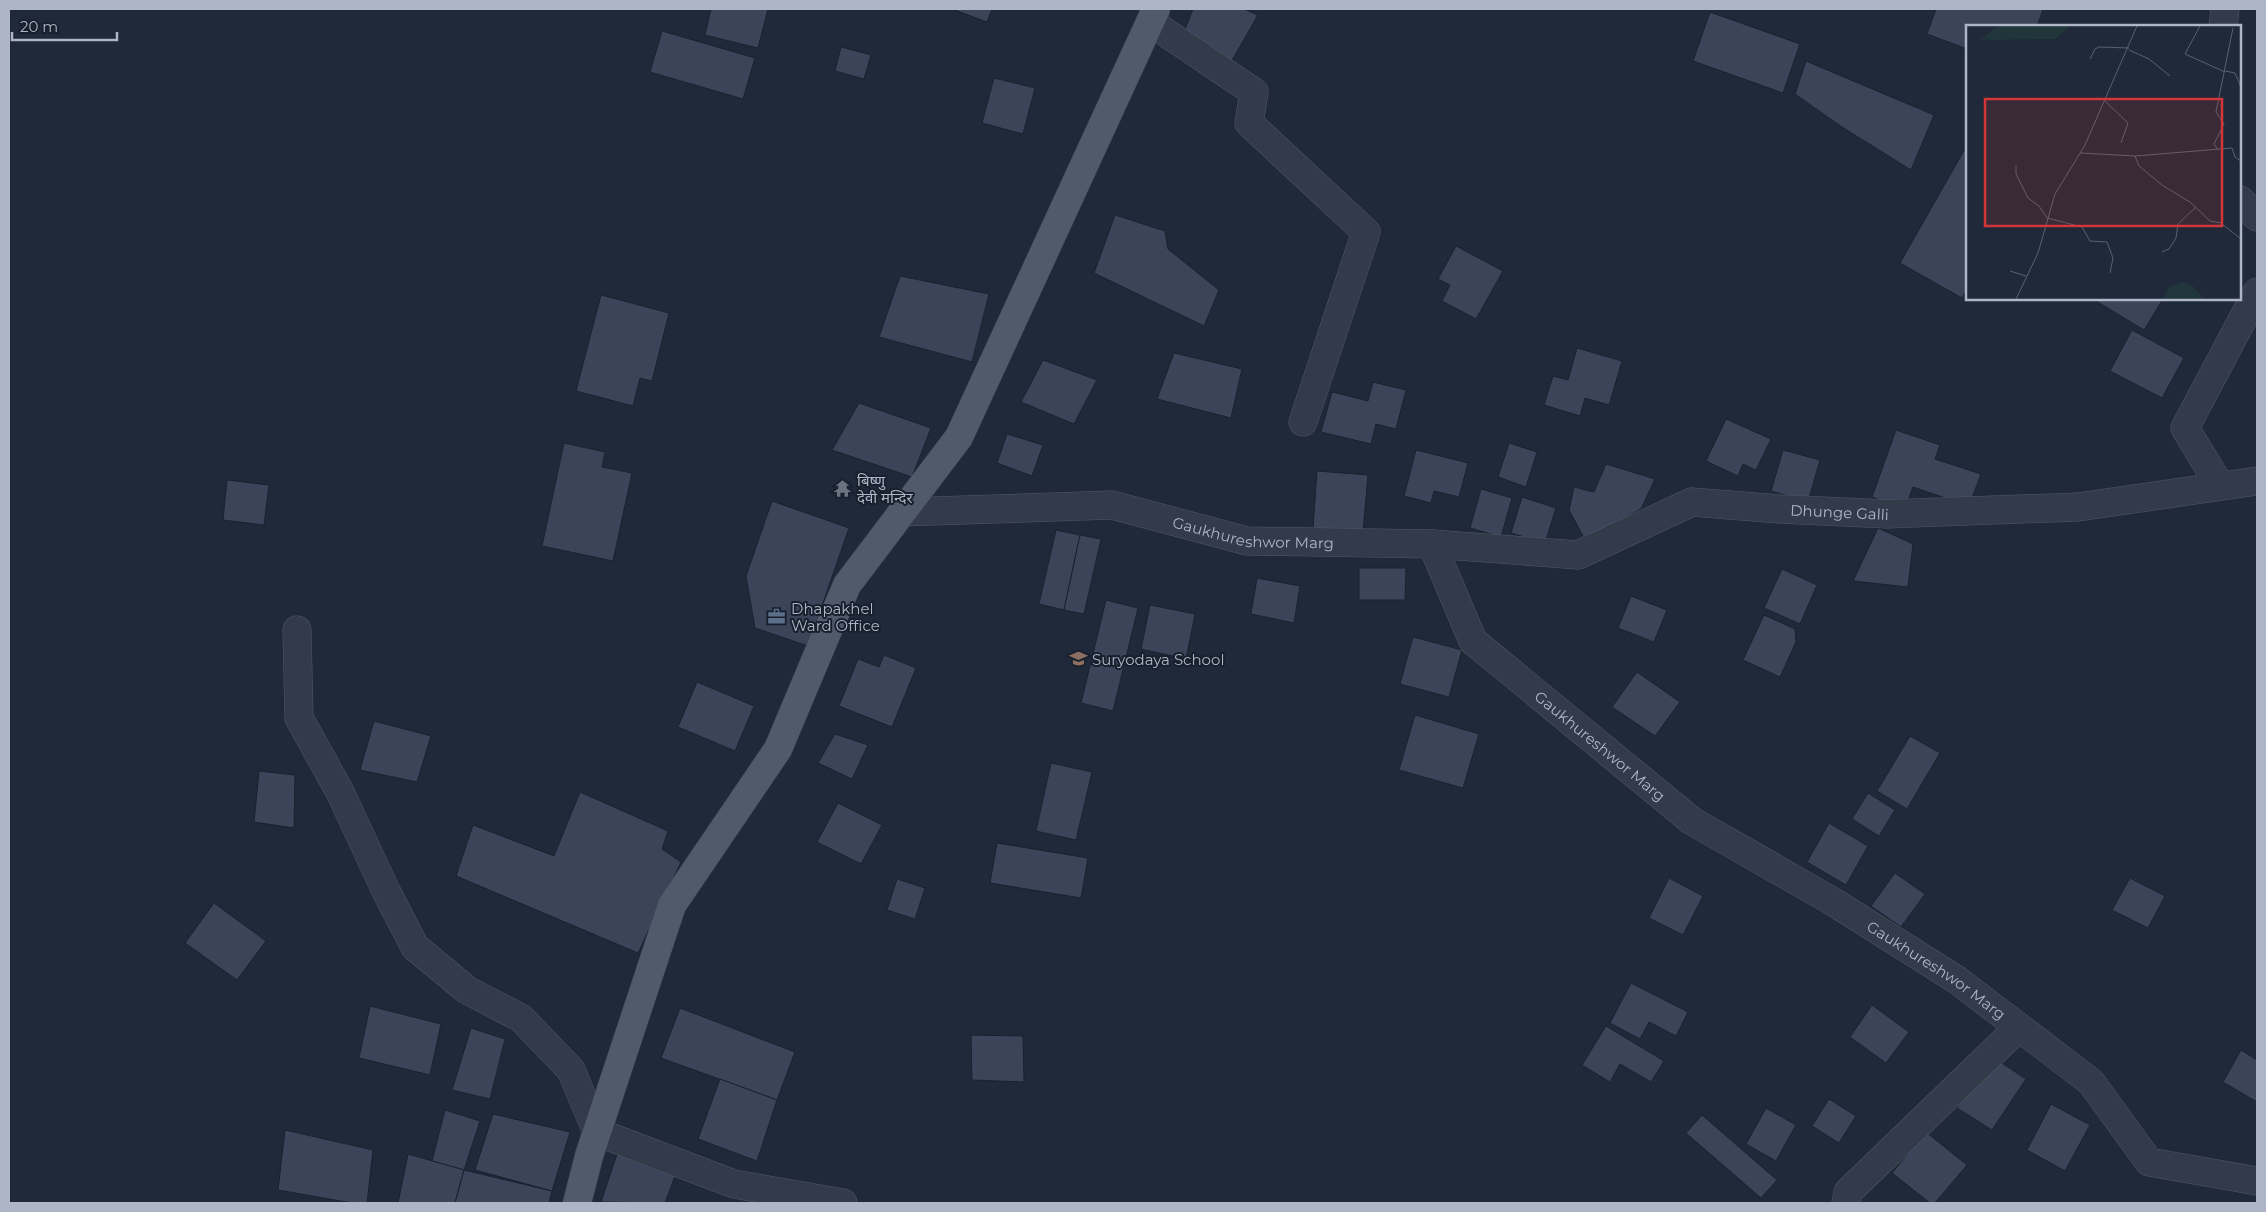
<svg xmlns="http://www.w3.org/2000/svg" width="2266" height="1212" font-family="Montserrat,'Noto Sans Devanagari',sans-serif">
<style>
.building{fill:#3a455a;stroke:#1a2230}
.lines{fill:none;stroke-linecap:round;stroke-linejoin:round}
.minor-casing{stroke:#505867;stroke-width:29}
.major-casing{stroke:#3c4453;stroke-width:29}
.minor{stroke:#333b4a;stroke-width:28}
.major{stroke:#505a6a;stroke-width:28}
.labels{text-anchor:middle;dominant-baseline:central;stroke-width:4;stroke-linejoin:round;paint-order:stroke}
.poi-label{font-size:15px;fill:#adb5c6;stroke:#18202e;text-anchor:start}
.street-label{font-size:15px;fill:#adb5c6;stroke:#18202e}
.inset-road{fill:none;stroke:#586171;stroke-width:1}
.view{fill:#d23638;fill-opacity:0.15;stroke:#d23638;stroke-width:2.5}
.inset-edge{fill:none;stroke:#adb5c6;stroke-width:2.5}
</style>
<rect width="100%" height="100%" fill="#1f2939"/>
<!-- building -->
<g class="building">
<path d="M711,9H768L758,48L705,35Z"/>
<path d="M952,9H992L987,22Z"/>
<path d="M1193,9H1244L1258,15L1230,64L1182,37Z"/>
<path d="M1936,9H2040L2043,10L2037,26H1967V49L1927,34Z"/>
<path d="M1710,12L1800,44L1783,93L1693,61Z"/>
<path d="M662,31L755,58L743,99L650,72Z"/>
<path d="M841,47L871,55L864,79L835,71Z"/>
<path d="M1806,61L1934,115L1911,170L1842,127L1795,94Z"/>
<path d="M994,78L1035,88L1023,134L982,123Z"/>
<path d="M1967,145V290L1962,298L1900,263Z"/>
<path d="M1115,215L1165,231L1168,249L1219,290L1204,326L1094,273Z"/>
<path d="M1456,246L1503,271L1476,319L1442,301L1450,285L1438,279Z"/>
<path d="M900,276L989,294L972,362L879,337Z"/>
<path d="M601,295L669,313L652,381L640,378L633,406L576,391Z"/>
<path d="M2098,299H2163L2144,330L2096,301Z"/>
<path d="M2132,330L2184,358L2162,398L2110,371Z"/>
<path d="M1577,348L1622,361L1609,405L1585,398L1580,416L1544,405L1553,376L1568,380Z"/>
<path d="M1174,353L1242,369L1231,418L1157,399Z"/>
<path d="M1043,360L1097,380L1074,424L1021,402Z"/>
<path d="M1373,382L1406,390L1396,429L1376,424L1371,444L1321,432L1332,392L1368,401Z"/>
<path d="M859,403L931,428L912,477L832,450Z"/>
<path d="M1726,419L1771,439L1756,470L1743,464L1738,476L1706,461Z"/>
<path d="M1896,430L1940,445L1935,459L1981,474L1969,506L1913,487L1905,509L1872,497Z"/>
<path d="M1007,434L1043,445L1032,476L997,463Z"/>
<path d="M564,443L605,452L602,467L632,473L613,561L542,546Z"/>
<path d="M1509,443L1537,452L1526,487L1498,477Z"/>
<path d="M1416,450L1468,463L1459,497L1434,491L1431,503L1404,496Z"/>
<path d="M1783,450L1820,460L1808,502L1771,491Z"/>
<path d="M1606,464L1655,479L1641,509L1585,540L1569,510L1574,487L1594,492Z"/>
<path d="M1317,471L1368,475L1363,532L1313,528Z"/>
<path d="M227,480L269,485L264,525L223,520Z"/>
<path d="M1481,489L1512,498L1501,537L1470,528Z"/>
<path d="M1522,497L1556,508L1545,543L1511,533Z"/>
<path d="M772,501L849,528L808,646L755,628L746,576Z"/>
<path d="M1878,528L1913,544L1908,587L1853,581Z"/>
<path d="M1056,530L1080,535L1064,610L1039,604Z"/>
<path d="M1080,535L1101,539L1084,614L1064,610Z"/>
<path d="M1359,568H1406L1405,600H1359Z"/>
<path d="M1782,569L1817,585L1800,624L1764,608Z"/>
<path d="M1257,578L1300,586L1294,623L1251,614Z"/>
<path d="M1631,596L1667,610L1654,642L1618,628Z"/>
<path d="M1106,600L1138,608L1113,711L1081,703Z"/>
<path d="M1150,605L1195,614L1186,659L1141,649Z"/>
<path d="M1764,615L1795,629L1796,642L1780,677L1743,660Z"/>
<path d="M1413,637L1462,650L1449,697L1400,684Z"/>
<path d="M884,655L916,668L892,727L839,706L858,659L879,667Z"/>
<path d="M1637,672L1680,702L1655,736L1612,707Z"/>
<path d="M697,682L754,706L735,751L678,727Z"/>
<path d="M1415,715L1479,734L1463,788L1399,770Z"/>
<path d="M374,721L431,736L417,782L360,770Z"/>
<path d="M835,734L868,745L852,779L818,763Z"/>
<path d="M1910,736L1940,753L1907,809L1877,791Z"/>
<path d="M1051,763L1092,772L1076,840L1036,831Z"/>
<path d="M259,771L295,775L294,828L254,822Z"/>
<path d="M580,792L668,831L662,849L681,862L638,953L456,876L473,825L554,856Z"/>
<path d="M1868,793L1895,810L1879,836L1852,819Z"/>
<path d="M838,803L882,825L861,864L817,842Z"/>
<path d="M1829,823L1868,846L1846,885L1807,862Z"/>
<path d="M997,843L1088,858L1081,898L990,883Z"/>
<path d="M1895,873L1925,894L1901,927L1871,906Z"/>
<path d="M1669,878L1703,896L1683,935L1649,918Z"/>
<path d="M2130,878L2165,896L2148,928L2112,910Z"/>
<path d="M897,879L925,888L915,919L887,910Z"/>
<path d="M214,903L266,941L237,980L185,943Z"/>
<path d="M1631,983L1688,1012L1676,1036L1649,1022L1640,1039L1610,1023Z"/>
<path d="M1872,1005L1909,1032L1886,1063L1850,1037Z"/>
<path d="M370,1006L441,1024L430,1075L359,1058Z"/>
<path d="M680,1008L795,1052L777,1100L661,1058Z"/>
<path d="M1606,1026L1664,1061L1651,1082L1620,1064L1610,1082L1582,1065Z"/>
<path d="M471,1028L505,1039L490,1099L452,1090Z"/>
<path d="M971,1035L1023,1036L1024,1082L972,1080Z"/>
<path d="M2241,1050L2257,1060V1102L2223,1082Z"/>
<path d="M1991,1056L2026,1079L1992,1130L1957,1108Z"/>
<path d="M720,1079L777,1100L757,1161L698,1139Z"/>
<path d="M1829,1099L1856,1116L1839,1143L1812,1126Z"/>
<path d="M2051,1104L2090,1125L2065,1171L2027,1150Z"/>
<path d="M1766,1108L1796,1125L1776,1161L1746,1144Z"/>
<path d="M445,1110L480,1121L464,1170L432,1161Z"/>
<path d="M493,1114L570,1132L552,1191L475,1170Z"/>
<path d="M1702,1115L1777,1180L1761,1198L1686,1133Z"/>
<path d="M285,1130L373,1150L367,1203H352L278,1190Z"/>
<path d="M1926,1132L1967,1165L1935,1203H1930L1892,1173Z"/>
<path d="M618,1151L676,1173L665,1203L601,1202Z"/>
<path d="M408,1154L464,1170L455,1203H398Z"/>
<path d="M464,1170L552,1191L549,1203H455Z"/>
</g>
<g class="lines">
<defs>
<g id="minor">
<path d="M1150,22L1254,92L1249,123L1366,232L1303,422"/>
<path d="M2223,26L2225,9"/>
<path d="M2240,200L2257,217"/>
<path d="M2220,486L2185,428L2257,292"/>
<path id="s1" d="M902,512L1112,505L1247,541L1432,544L1473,641L1692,821L1832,901L1957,980L2091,1082L2149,1162L2257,1181"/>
<path id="s2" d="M1432,544L1578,555L1692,502L1779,509L1887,514L2078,507L2257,481"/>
<path d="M297,630L299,718L340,792L386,891L415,947L467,990L521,1018L571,1070L597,1132L734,1184L843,1203"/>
<path d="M1846,1203L1848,1192L2019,1027"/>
</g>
<path id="major" d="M577,1203L589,1156L672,905L778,749L847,585L959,437L1156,9"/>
</defs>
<!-- minor casing -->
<use href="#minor" class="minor-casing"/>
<!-- major casing -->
<use href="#major" class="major-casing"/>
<!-- minor -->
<use href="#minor" class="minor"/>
<!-- major -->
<use href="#major" class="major"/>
</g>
<!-- icons -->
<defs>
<symbol id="temple-bare" viewBox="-9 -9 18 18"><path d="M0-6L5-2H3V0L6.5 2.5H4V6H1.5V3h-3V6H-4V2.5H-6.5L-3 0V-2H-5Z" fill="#6b7280" stroke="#18202e" stroke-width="2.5" paint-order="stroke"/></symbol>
<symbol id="office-bare" viewBox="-9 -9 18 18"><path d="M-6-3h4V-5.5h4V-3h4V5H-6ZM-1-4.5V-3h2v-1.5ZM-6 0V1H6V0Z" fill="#5c6f8a" stroke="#18202e" stroke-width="2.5" paint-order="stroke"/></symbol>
<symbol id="school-bare" viewBox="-9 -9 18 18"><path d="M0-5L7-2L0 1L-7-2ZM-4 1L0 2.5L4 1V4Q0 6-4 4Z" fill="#8d6e63" stroke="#18202e" stroke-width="2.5" paint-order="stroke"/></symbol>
</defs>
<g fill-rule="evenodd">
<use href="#temple-bare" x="830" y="476" width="25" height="25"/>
<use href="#office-bare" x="764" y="604" width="25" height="25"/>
<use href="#school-bare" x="1066" y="646" width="25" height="25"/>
</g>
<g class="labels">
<!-- poi labels -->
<g class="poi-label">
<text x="857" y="480">बिष्णु<tspan x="857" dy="17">देवी मन्दिर</tspan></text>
<text x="791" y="608">Dhapakhel<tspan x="791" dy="17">Ward Office</tspan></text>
<text x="1092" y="659">Suryodaya School</text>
</g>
<!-- street labels -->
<g class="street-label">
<text stroke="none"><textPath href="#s2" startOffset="420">Dhunge Galli</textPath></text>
<text stroke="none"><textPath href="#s1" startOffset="355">Gaukhureshwor Marg</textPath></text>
<text stroke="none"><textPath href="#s1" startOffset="805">Gaukhureshwor Marg</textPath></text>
<text stroke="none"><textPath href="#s1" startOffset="1210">Gaukhureshwor Marg</textPath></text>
</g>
</g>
<!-- overview -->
<g transform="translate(1966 25)">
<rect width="275" height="275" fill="#1f2939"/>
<path d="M35,1H105L89,14L15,15L28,3ZM217,257L228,262L239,274H197L203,262Z" fill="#21363a"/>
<path class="inset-road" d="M234,1L219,29L259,47M163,25L183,34L204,51M124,34L129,24L133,22L163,23M259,46L269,48L275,62M139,76L162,98L155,118M252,125L248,119L258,99L250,87L267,3M114,128L169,131L173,141L196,160L224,177L244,196L255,198L275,214M169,131L266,123L269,132L275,136M50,140V149L62,173L73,181L81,193L116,202L124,216L141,217L147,233L144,248M196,227L203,224L210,213L212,199L230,182M44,246L60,251M50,274L72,228L89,169L119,120L171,1"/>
<path class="view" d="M19,74H256V201H19Z"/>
<rect width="275" height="275" class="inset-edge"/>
</g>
<!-- border -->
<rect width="2266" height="1212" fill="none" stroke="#adb5c6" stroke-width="20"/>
<!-- scale -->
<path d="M12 32v8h105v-8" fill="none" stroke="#adb5c6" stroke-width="2.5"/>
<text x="20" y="32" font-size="15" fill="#adb5c6" stroke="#18202e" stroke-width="4" paint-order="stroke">20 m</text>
</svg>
